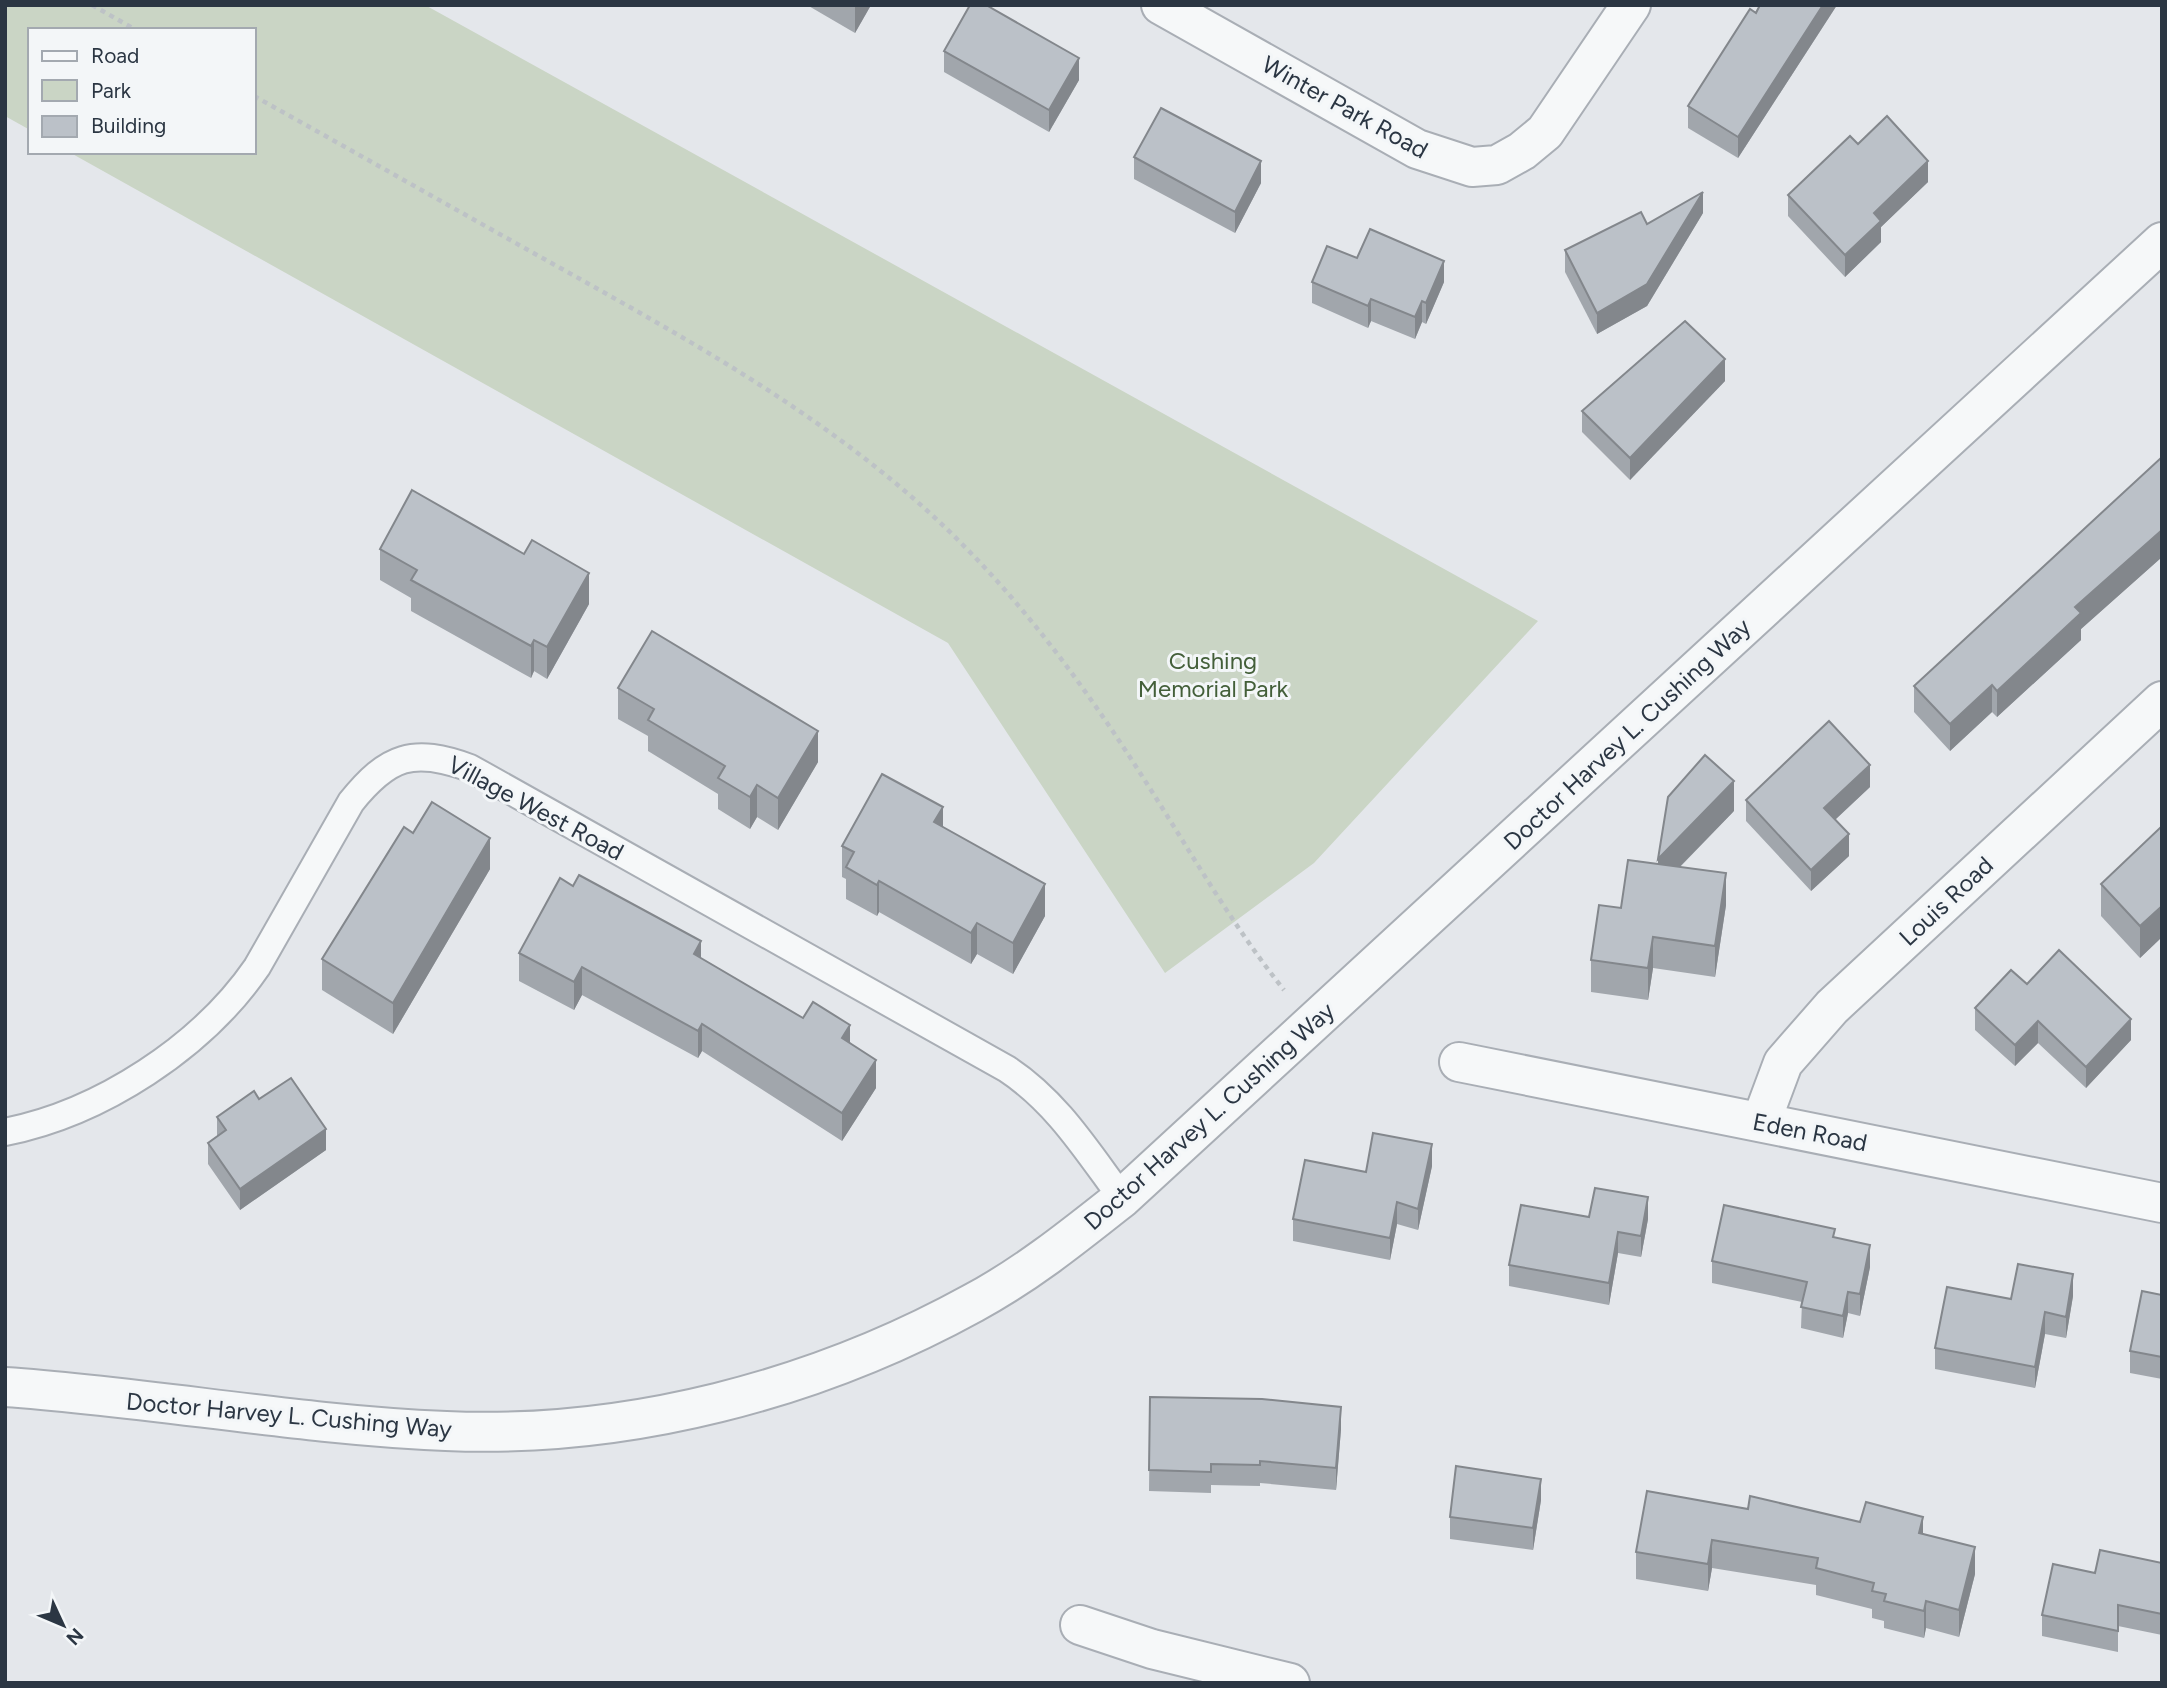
<svg xmlns="http://www.w3.org/2000/svg" width="2167" height="1688" font-family="Figtree,sans-serif">
	<style>
		.green { fill: #cad5c5 }
		.lines { fill: none; stroke-linecap: round; stroke-linejoin: round }
		.service-casing { stroke: #a9aeb5; stroke-width: 30 }
		.minor-casing { stroke: #a9aeb5; stroke-width: 42 }
		.tertiary-casing { stroke: #a9aeb5; stroke-width: 42 }
		.path { stroke: #bdc2c6; stroke-width: 4.5; stroke-dasharray: 5 5; stroke-linecap: butt }
		.service { stroke: #f6f8f9; stroke-width: 26 }
		.minor { stroke: #f6f8f9; stroke-width: 38 }
		.tertiary { stroke: #f6f8f9; stroke-width: 38 }
		.wall { fill: #a1a6ac }
		.shaded-wall { fill: #83878c }
		.building { fill: #bbc1c8; stroke: #83878c; stroke-width: 2 }
		.labels { text-anchor: middle; dominant-baseline: central; stroke-width: 6; stroke-linejoin: round; paint-order: stroke }
		.street-label { font-size: 24px; fill: #2b3643; stroke: #f3f6f8 }
		.park-label { font-size: 24px; fill: #435f39; stroke: #f3f6f8 }
	</style>
	<rect width="100%" height="100%" fill="#e4e7eb"/>
	<!-- green -->
	<polygon class="green" points="5,5 425,5 1538,621 1314,863 1165,973 948,643 69,152 254,152 254,30 30,30 30,130 5,116"/>
	<g class="lines">
		<!-- service casing -->
		<g class="service-casing">
			<path id="service" d="M 5,1132 C 101,1113 202,1047 257,967 L 351,802 C 388,756 413,747 470,768 L 1007,1069 C 1057,1102 1087,1151 1122,1198"/>
		</g>
		<!-- minor casing -->
		<g class="minor-casing">
			<g id="minor">
				<polyline points="1161,5 1417,149 1472,167 1497,165 1522,151 1545,132 1631,5"/>
				<polyline points="1459,1062 2162,1203"/>
				<polyline points="1761,1122 1783,1063 1832,1007 2162,701"/>
				<polyline points="1080,1625 1152,1649 1290,1683"/>
			</g>
		</g>
		<!-- tertiary casing -->
		<g class="tertiary-casing">
			<path id="tertiary" d="M 5,1387 C 152,1397 298,1425 446,1431 C 627,1439 815,1390 973,1303 C 1027,1274 1074,1236 1122,1198 L 2162,242"/>
		</g>
		<!-- path -->
		<g class="path">
			<polyline points="92,5 136,30"/>
			<path d="M 254,96 C 360,155 465,215 571,274 C 707,350 850,431 961,543 C 1033,615 1095,701 1149,787 C 1193,856 1233,926 1284,990"/>
		</g>
		<!-- service -->
		<use href="#service" class="service"/>
		<!-- minor -->
		<use href="#minor" class="minor"/>
		<!-- tertiary -->
		<use href="#tertiary" class="tertiary"/>
	</g>
	<!-- wall -->
	<g class="wall">
		<polygon points="807,5 871,5 855,33"/>
		<polygon points="1760,5 1837,5 1738,158 1688,128 1688,106"/>
		<polygon points="944,51 1079,80 1049,132 944,72"/>
		<polygon points="1858,144 1928,182 1881,227 1881,242 1845,277 1788,216 1788,195"/>
		<polygon points="1134,157 1261,183 1235,233 1134,179"/>
		<polygon points="1703,213 1647,306 1597,334 1565,272 1565,250 1647,224"/>
		<polygon points="1357,258 1444,282 1426,324 1422,322 1415,339 1371,321 1368,328 1312,303 1312,282"/>
		<polygon points="1725,381 1630,480 1582,432 1582,411"/>
		<polygon points="2162,457 2162,557 2081,629 2081,640 1997,717 1992,712 1950,751 1914,712 1914,686"/>
		<polygon points="380,549 589,604 547,679 534,671 531,678 411,611 411,598 380,580"/>
		<polygon points="618,688 818,762 778,830 757,817 750,829 718,809 718,794 648,751 648,736 618,719"/>
		<polygon points="1870,787 1835,820 1849,856 1811,891 1746,821 1746,800"/>
		<polygon points="1734,811 1680,867 1726,905 1715,977 1653,968 1648,1000 1591,992 1591,960 1621,908 1658,864"/>
		<polygon points="2162,826 2162,937 2140,958 2101,916 2101,884"/>
		<polygon points="943,827 1045,916 1013,974 977,954 971,964 879,912 877,916 846,899 846,879 842,877 842,846"/>
		<polygon points="413,833 490,869 393,1034 322,990 322,959"/>
		<polygon points="519,953 701,958 803,1018 850,1042 876,1088 842,1141 702,1051 698,1058 582,995 574,1010 519,981"/>
		<polygon points="2027,984 2131,1040 2086,1088 2038,1043 2015,1066 1975,1030 1975,1008"/>
		<polygon points="259,1099 326,1150 240,1210 208,1164 208,1143 217,1136 217,1117"/>
		<polygon points="1432,1166 1418,1230 1397,1224 1390,1260 1293,1241 1293,1219 1366,1172"/>
		<polygon points="1589,1217 1648,1219 1641,1257 1618,1253 1609,1305 1509,1286 1509,1265"/>
		<polygon points="1835,1237 1870,1267 1860,1316 1848,1313 1843,1338 1801,1328 1802,1302 1712,1283 1712,1261"/>
		<polygon points="2162,1295 2162,1379 2130,1373 2130,1351"/>
		<polygon points="2073,1296 2066,1338 2045,1334 2035,1388 1935,1369 1935,1348 2011,1299"/>
		<polygon points="1150,1397 1341,1429 1336,1490 1260,1483 1260,1486 1211,1485 1211,1493 1149,1491"/>
		<polygon points="1541,1500 1533,1550 1450,1539 1450,1517"/>
		<polygon points="1748,1509 1860,1522 1923,1533 1975,1574 1959,1637 1926,1628 1924,1638 1884,1628 1884,1621 1872,1618 1872,1609 1816,1595 1816,1585 1712,1568 1708,1591 1636,1579 1636,1552"/>
		<polygon points="2162,1563 2162,1635 2118,1626 2118,1652 2042,1636 2042,1615 2095,1573"/>
	</g>
	<!-- shaded-wall -->
	<g class="shaded-wall">
		<polygon points="855,5 871,5 855,33"/>
		<polygon points="1823,5 1837,5 1738,158 1738,137"/>
		<polygon points="1079,58 1079,80 1049,132 1049,110"/>
		<polygon points="1261,161 1261,183 1235,233 1235,212"/>
		<polygon points="1928,161 1928,182 1881,227 1881,242 1845,277 1845,255 1874,213"/>
		<polygon points="1703,192 1703,213 1647,306 1597,334 1597,313"/>
		<polygon points="1444,261 1444,282 1426,324 1426,303"/>
		<polygon points="1371,299 1371,321 1368,328 1368,306"/>
		<polygon points="1422,301 1422,322 1415,339 1415,317"/>
		<polygon points="1725,359 1725,381 1630,480 1630,458"/>
		<polygon points="2162,530 2162,557 2081,629 2081,640 1997,717 1997,691 2075,607"/>
		<polygon points="589,573 589,604 547,679 547,647"/>
		<polygon points="534,640 534,671 531,678 531,646"/>
		<polygon points="1992,685 1992,712 1950,751 1950,724"/>
		<polygon points="818,731 818,762 778,830 778,798"/>
		<polygon points="1870,765 1870,787 1824,830 1824,808"/>
		<polygon points="1734,781 1734,811 1658,889 1658,859"/>
		<polygon points="757,785 757,817 750,829 750,797"/>
		<polygon points="943,807 943,839 934,822"/>
		<polygon points="1849,834 1849,856 1811,891 1811,870"/>
		<polygon points="490,838 490,869 393,1034 393,1003"/>
		<polygon points="1726,873 1726,905 1715,977 1715,946"/>
		<polygon points="879,881 879,912 877,916 877,885"/>
		<polygon points="1045,884 1045,916 1013,974 1013,943"/>
		<polygon points="2162,906 2162,937 2140,958 2140,926"/>
		<polygon points="977,923 977,954 971,964 971,933"/>
		<polygon points="1653,937 1653,968 1648,1000 1648,968"/>
		<polygon points="701,941 701,969 694,954"/>
		<polygon points="582,967 582,995 574,1010 574,982"/>
		<polygon points="2131,1019 2131,1040 2086,1088 2086,1067"/>
		<polygon points="2038,1021 2038,1043 2015,1066 2015,1045"/>
		<polygon points="702,1024 702,1051 698,1058 698,1031"/>
		<polygon points="850,1025 850,1053 842,1038"/>
		<polygon points="876,1060 876,1088 842,1141 842,1113"/>
		<polygon points="326,1129 326,1150 240,1210 240,1189"/>
		<polygon points="1432,1144 1432,1166 1418,1230 1418,1209"/>
		<polygon points="1648,1197 1648,1219 1641,1257 1641,1236"/>
		<polygon points="1397,1202 1397,1224 1390,1260 1390,1238"/>
		<polygon points="1618,1232 1618,1253 1609,1305 1609,1283"/>
		<polygon points="1870,1245 1870,1267 1860,1316 1860,1294"/>
		<polygon points="2073,1274 2073,1296 2066,1338 2066,1317"/>
		<polygon points="1848,1292 1848,1313 1843,1338 1843,1316"/>
		<polygon points="2045,1312 2045,1334 2035,1388 2035,1367"/>
		<polygon points="1341,1407 1341,1429 1336,1490 1336,1468"/>
		<polygon points="1541,1479 1541,1500 1533,1550 1533,1528"/>
		<polygon points="1923,1517 1923,1544 1919,1533"/>
		<polygon points="1712,1540 1712,1568 1708,1591 1708,1564"/>
		<polygon points="1975,1547 1975,1574 1959,1637 1959,1610"/>
		<polygon points="1926,1601 1926,1628 1924,1638 1924,1611"/>
	</g>
	<!-- building -->
	<g class="building">
		<polygon points="970,5 986,5 1079,58 1049,110 944,51"/>
		<polygon points="1760,5 1823,5 1738,137 1688,106 1750,9 1756,13"/>
		<polygon points="1161,108 1261,161 1235,212 1134,157"/>
		<polygon points="1887,116 1928,161 1874,213 1881,221 1845,255 1788,195 1850,136 1858,144"/>
		<polygon points="1703,192 1647,284 1597,313 1565,250 1641,212 1647,224"/>
		<polygon points="1370,229 1444,261 1426,303 1422,301 1415,317 1371,299 1368,306 1312,282 1327,246 1357,258"/>
		<polygon points="1685,321 1725,359 1630,458 1582,411"/>
		<polygon points="2162,457 2162,530 2075,607 2081,613 1997,691 1992,685 1950,724 1914,686"/>
		<polygon points="412,490 524,554 532,540 589,573 547,647 534,640 531,646 411,580 417,570 380,549"/>
		<polygon points="652,631 818,731 778,798 757,785 750,797 718,778 725,766 648,720 654,709 618,688"/>
		<polygon points="1829,721 1870,765 1824,808 1849,834 1811,870 1746,800"/>
		<polygon points="1705,755 1734,781 1658,859 1668,797"/>
		<polygon points="882,774 943,807 934,822 1045,884 1013,943 977,923 971,933 879,881 877,885 846,867 854,852 842,846"/>
		<polygon points="432,802 490,838 393,1003 322,959 404,827 413,833"/>
		<polygon points="2162,826 2162,906 2140,926 2101,884"/>
		<polygon points="1628,860 1726,873 1715,946 1653,937 1648,968 1591,960 1599,905 1621,908"/>
		<polygon points="579,875 701,941 694,954 803,1018 813,1002 850,1025 842,1038 876,1060 842,1113 702,1024 698,1031 582,967 574,982 519,953 560,878 573,886"/>
		<polygon points="2059,950 2131,1019 2086,1067 2038,1021 2015,1045 1975,1008 2011,970 2027,984"/>
		<polygon points="291,1078 326,1129 240,1189 208,1143 226,1130 217,1117 254,1091 259,1099"/>
		<polygon points="1373,1133 1432,1144 1418,1209 1397,1202 1390,1238 1293,1219 1305,1160 1366,1172"/>
		<polygon points="1595,1188 1648,1197 1641,1236 1618,1232 1609,1283 1509,1265 1521,1205 1589,1217"/>
		<polygon points="1724,1205 1835,1229 1833,1237 1870,1245 1860,1294 1848,1292 1843,1316 1801,1307 1807,1282 1712,1261"/>
		<polygon points="2018,1264 2073,1274 2066,1317 2045,1312 2035,1367 1935,1348 1947,1287 2011,1299"/>
		<polygon points="2142,1291 2162,1295 2162,1357 2130,1351"/>
		<polygon points="1150,1397 1262,1399 1341,1407 1336,1468 1260,1461 1260,1465 1211,1464 1211,1472 1149,1470"/>
		<polygon points="1456,1466 1541,1479 1533,1528 1450,1517"/>
		<polygon points="1647,1491 1748,1509 1750,1496 1860,1522 1866,1502 1923,1517 1919,1533 1975,1547 1959,1610 1926,1601 1924,1611 1884,1601 1886,1594 1872,1591 1874,1583 1816,1568 1818,1558 1712,1540 1708,1564 1636,1552"/>
		<polygon points="2100,1550 2162,1563 2162,1614 2118,1605 2118,1631 2042,1615 2053,1564 2095,1573"/>
	</g>
	<g class="labels">
		<!-- street labels -->
		<g class="street-label">
			<text transform="translate(1345 107) rotate(29)">Winter Park Road</text>
			<text transform="translate(1627 734) rotate(-43)">Doctor Harvey L. Cushing Way</text>
			<text transform="translate(536 808) rotate(28)">Village West Road</text>
			<text transform="translate(1946 901) rotate(-43)">Louis Road</text>
			<text transform="translate(1209 1116) rotate(-42)">Doctor Harvey L. Cushing Way</text>
			<text transform="translate(1810 1132) rotate(11)">Eden Road</text>
			<text transform="translate(289 1415) rotate(5)">Doctor Harvey L. Cushing Way</text>
		</g>
		<!-- park labels -->
		<g class="park-label">
			<text x="1213" y="660">Cushing<tspan x="1213" dy="28">Memorial Park</tspan></text>
		</g>
	</g>
	<!-- border -->
	<rect width="2167" height="1688" fill="none" stroke="#2b3643" stroke-width="14"/>
	<!-- legend -->
	<rect x="28" y="28" width="228" height="126" fill="#f3f6f8" stroke="#a3a9b0" stroke-width="2"/>
	<rect x="42" y="51" width="35" height="10" fill="#f6f8f9" stroke="#a3a9b0" stroke-width="2"/>
	<text x="91" y="63" font-size="21" fill="#2b3643">Road</text>
	<rect x="42" y="80" width="35" height="21" fill="#cad5c5" stroke="#a3a9b0" stroke-width="2"/>
	<text x="91" y="98" font-size="21" fill="#2b3643">Park</text>
	<rect x="42" y="116" width="35" height="21" fill="#bbc1c8" stroke="#a3a9b0" stroke-width="2"/>
	<text x="91" y="133" font-size="21" fill="#2b3643">Building</text>
	<!-- north arrow -->
	<g transform="translate(63 1625) rotate(134)" stroke="#f3f6f8" stroke-width="5" paint-order="stroke">
	<path d="M0-5L12 26L0 18L-12 26Z" fill="#2b3643"/>
	<text y="-10" font-size="19" font-weight="bold" text-anchor="middle" fill="#2b3643">N</text>
	</g>
</svg>
